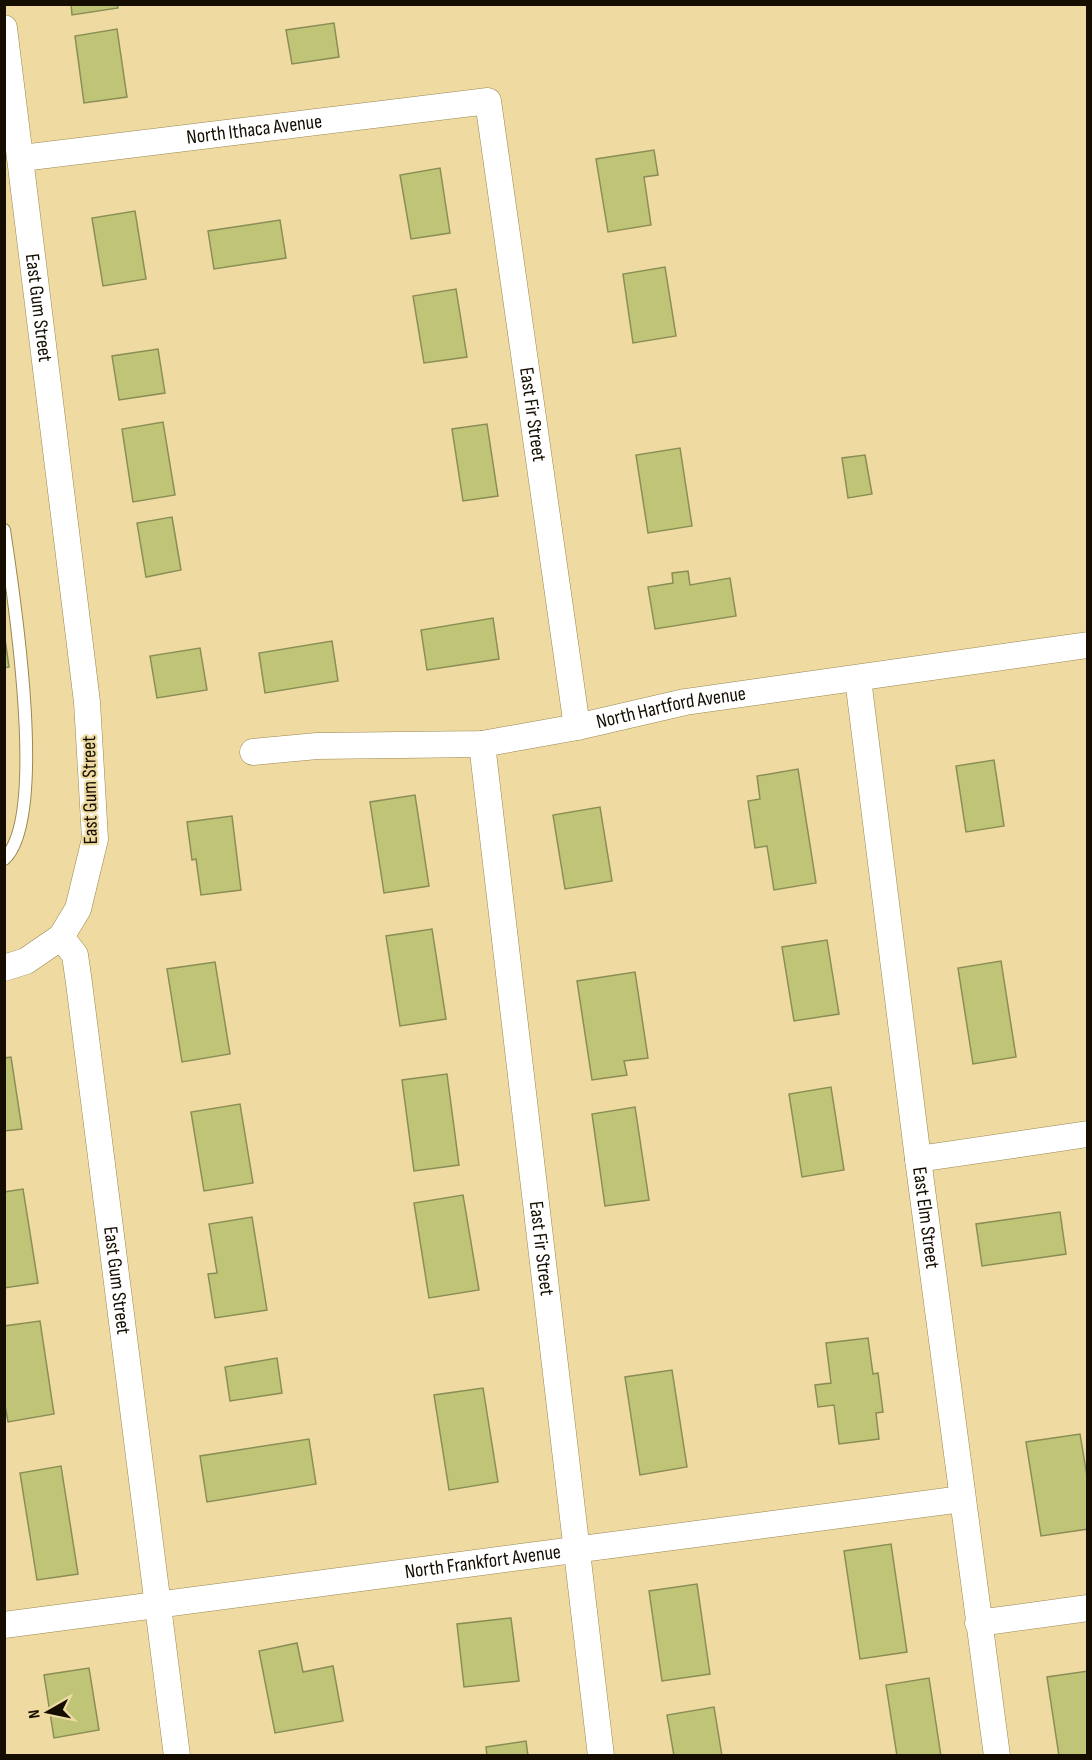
<svg xmlns="http://www.w3.org/2000/svg" width="1092" height="1760" font-family="'Sofia Sans Condensed',sans-serif">
	<style>
		.building { fill: #bfc476; stroke: #8a8e56; stroke-width: 1.5 }
		.lines { fill: none; stroke-linecap: round; stroke-linejoin: round }
		.service-casing { stroke: #998750; stroke-width: 14 }
		.minor-casing { stroke: #998750; stroke-width: 27 }
		.service { stroke: #fff; stroke-width: 12 }
		.minor { stroke: #fff; stroke-width: 26 }
		.labels { text-anchor: middle; dominant-baseline: central; stroke-width: 4.5; stroke-linejoin: round; paint-order: stroke }
		.street-label { font-size: 20px; fill: #140d00; stroke: #efdba2 }
	</style>
	<rect width="100%" height="100%" fill="#efdba2"/>
	<!-- building -->
	<g class="building">
		<polygon points="71,4 117,4 118,8 72,15"/>
		<polygon points="334,23 339,57 292,64 286,30"/>
		<polygon points="117,29 127,97 84,103 75,36"/>
		<polygon points="654,150 658,175 644,177 651,225 608,232 596,159"/>
		<polygon points="440,168 450,233 411,239 400,175"/>
		<polygon points="135,211 146,279 103,286 92,218"/>
		<polygon points="280,220 286,258 214,269 208,231"/>
		<polygon points="665,267 676,336 633,343 623,274"/>
		<polygon points="456,289 467,357 424,363 413,296"/>
		<polygon points="158,349 165,393 119,400 112,356"/>
		<polygon points="163,422 175,495 133,502 122,429"/>
		<polygon points="487,424 498,496 463,501 452,429"/>
		<polygon points="680,448 692,526 648,533 636,455"/>
		<polygon points="865,455 872,494 848,498 842,458"/>
		<polygon points="172,517 181,570 146,577 137,523"/>
		<polygon points="688,571 690,585 730,578 736,616 655,629 648,587 673,583 672,573"/>
		<polygon points="493,618 499,659 427,670 421,630"/>
		<polygon points="4,632 9,667 4,668"/>
		<polygon points="332,641 338,681 265,693 259,653"/>
		<polygon points="200,648 207,690 157,698 150,656"/>
		<polygon points="994,760 1004,826 966,832 956,766"/>
		<polygon points="798,769 816,883 774,890 767,846 755,848 748,801 760,799 757,776"/>
		<polygon points="415,795 429,886 384,893 370,802"/>
		<polygon points="600,807 612,881 565,889 553,815"/>
		<polygon points="232,816 241,890 201,895 196,859 192,860 187,822"/>
		<polygon points="432,929 446,1019 400,1026 386,936"/>
		<polygon points="827,940 839,1014 794,1021 782,947"/>
		<polygon points="1001,961 1016,1057 973,1064 958,968"/>
		<polygon points="215,962 230,1054 182,1062 167,969"/>
		<polygon points="635,972 648,1058 624,1061 627,1075 592,1080 577,981"/>
		<polygon points="11,1057 22,1129 4,1131 4,1058"/>
		<polygon points="447,1074 459,1165 414,1171 402,1080"/>
		<polygon points="831,1087 844,1170 802,1177 789,1094"/>
		<polygon points="240,1104 253,1183 204,1191 191,1112"/>
		<polygon points="635,1107 649,1200 605,1206 592,1114"/>
		<polygon points="23,1189 38,1283 4,1288 4,1192"/>
		<polygon points="463,1195 479,1290 429,1298 414,1203"/>
		<polygon points="1060,1212 1066,1254 982,1266 976,1224"/>
		<polygon points="252,1217 267,1310 215,1318 208,1274 217,1273 209,1224"/>
		<polygon points="40,1321 54,1414 8,1422 4,1400 4,1326"/>
		<polygon points="868,1338 873,1374 878,1373 883,1412 876,1413 879,1439 839,1444 834,1405 818,1407 815,1385 831,1383 826,1343"/>
		<polygon points="277,1358 282,1393 230,1401 225,1367"/>
		<polygon points="672,1370 687,1467 640,1475 625,1377"/>
		<polygon points="483,1388 498,1482 449,1490 434,1395"/>
		<polygon points="1080,1434 1088,1482 1088,1529 1041,1536 1026,1442"/>
		<polygon points="309,1439 316,1484 207,1502 200,1456"/>
		<polygon points="61,1466 78,1574 37,1580 20,1473"/>
		<polygon points="891,1544 907,1652 860,1659 844,1551"/>
		<polygon points="697,1584 710,1674 662,1681 649,1591"/>
		<polygon points="511,1618 519,1681 464,1687 457,1624"/>
		<polygon points="297,1643 303,1672 333,1666 343,1721 275,1733 259,1651"/>
		<polygon points="89,1668 99,1730 54,1738 44,1675"/>
		<polygon points="1088,1671 1088,1756 1059,1756 1047,1677"/>
		<polygon points="929,1678 941,1756 897,1756 886,1685"/>
		<polygon points="714,1707 722,1756 674,1756 667,1715"/>
		<polygon points="526,1741 528,1756 487,1756 486,1747"/>
	</g>
	<g class="lines">
		<!-- service casing -->
		<g class="service-casing">
			<path id="service" d="M 4,530 C 13,590 49,819 4,859"/>
		</g>
		<!-- minor casing -->
		<g class="minor-casing">
			<g id="minor">
				<path id="s1" d="M 4,28 L 87,702 L 95,839 L 78,909 L 61,937 L 75,955 L 79,983 L 177,1756"/>
				<path id="s2" d="M 22,158 L 488,101 L 577,727"/>
				<path id="s3" d="M 858,679 L 918,1159 L 997,1756"/>
				<path id="s4" d="M 482,744 L 601,1756"/>
				<path id="s5" d="M 253,752 L 317,746 L 482,744 L 577,727 L 685,702 L 1088,645"/>
				<polyline points="4,968 26,961 61,937"/>
				<polyline points="918,1159 1088,1134"/>
				<polyline points="978,1623 1088,1608"/>
				<path id="s6" d="M 4,1625 L 962,1499"/>
			</g>
		</g>
		<!-- service -->
		<use href="#service" class="service"/>
		<!-- minor -->
		<use href="#minor" class="minor"/>
	</g>
	<g class="labels">
		<!-- street labels -->
		<g class="street-label">
			<text stroke="none"><textPath href="#s2" startOffset="234">North Ithaca Avenue</textPath></text>
			<text stroke="none"><textPath href="#s1" startOffset="282">East Gum Street</textPath></text>
			<text stroke="none"><textPath href="#s2" startOffset="786">East Fir Street</textPath></text>
			<text stroke="none"><textPath href="#s5" startOffset="422">North Hartford Avenue</textPath></text>
			<text transform="translate(90 790) rotate(-91)">East Gum Street</text>
			<text stroke="none"><textPath href="#s3" startOffset="543">East Elm Street</textPath></text>
			<text stroke="none"><textPath href="#s4" startOffset="508">East Fir Street</textPath></text>
			<text stroke="none"><textPath href="#s1" startOffset="1272">East Gum Street</textPath></text>
			<text stroke="none"><textPath href="#s6" startOffset="483">North Frankfort Avenue</textPath></text>
		</g>
	</g>
	<!-- border -->
	<rect width="1092" height="1760" fill="none" stroke="#140d00" stroke-width="12"/>
	<!-- north arrow -->
	<g transform="translate(48 1712) rotate(261)" stroke="#efdba2" stroke-width="4.5" paint-order="stroke">
	<path d="M0-4.5L10 22L0 15L-10 22Z" fill="#140d00"/>
	<text y="-9" font-size="16" font-weight="bold" text-anchor="middle" fill="#140d00">N</text>
	</g>
</svg>
